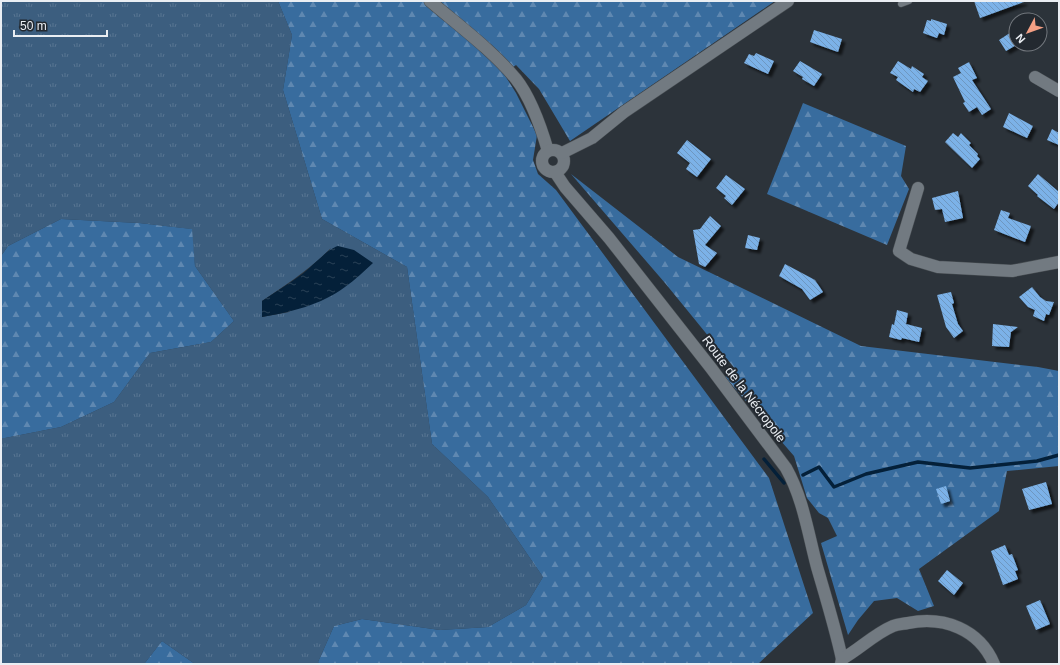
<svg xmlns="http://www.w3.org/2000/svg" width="1060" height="665" font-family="Helvetica,sans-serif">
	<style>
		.grass { fill: url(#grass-tufts); fill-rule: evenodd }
		.forest { fill: url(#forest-firs) }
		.water { fill: url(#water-ripples) }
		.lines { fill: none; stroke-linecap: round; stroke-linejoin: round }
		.stream { stroke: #042039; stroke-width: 3.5 }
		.building { fill: url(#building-back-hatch); filter: url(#shadow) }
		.service-casing { stroke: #484e53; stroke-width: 7 }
		.minor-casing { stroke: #484e53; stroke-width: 13 }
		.service { stroke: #727a81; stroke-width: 6 }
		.minor { stroke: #727a81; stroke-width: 12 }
		.labels { text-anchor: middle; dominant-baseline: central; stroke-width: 4; stroke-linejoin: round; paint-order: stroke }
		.street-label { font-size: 13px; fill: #eaeef3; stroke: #232930 }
	</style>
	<defs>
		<pattern id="grass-tufts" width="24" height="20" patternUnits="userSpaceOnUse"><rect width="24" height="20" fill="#3c5e7f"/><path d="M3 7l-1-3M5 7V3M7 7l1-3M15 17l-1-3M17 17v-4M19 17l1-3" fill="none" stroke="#587592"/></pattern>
		<pattern id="forest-firs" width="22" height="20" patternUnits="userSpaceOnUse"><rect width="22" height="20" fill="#386c9e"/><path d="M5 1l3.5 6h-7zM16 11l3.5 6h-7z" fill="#5f88b1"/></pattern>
		<pattern id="water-ripples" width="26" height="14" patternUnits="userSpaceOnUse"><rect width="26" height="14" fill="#042039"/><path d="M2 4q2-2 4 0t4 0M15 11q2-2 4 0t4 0" fill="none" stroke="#294156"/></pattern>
		<pattern id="building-back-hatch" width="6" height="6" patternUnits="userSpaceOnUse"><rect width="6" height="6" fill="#7bb2e8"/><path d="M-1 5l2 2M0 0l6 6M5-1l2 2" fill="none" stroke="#6e97c0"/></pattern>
		<filter id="shadow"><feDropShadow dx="3.5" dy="3.5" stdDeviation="1" flood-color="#0009"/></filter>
	</defs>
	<rect width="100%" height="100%" fill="#2c333a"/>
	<!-- grass -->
	<path class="grass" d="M 1,1 L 278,1 L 292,35 L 283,90 L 322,219 L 407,267 L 432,444 L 488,497 L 543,577 L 526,605 L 488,627 L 440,630 L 362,619 L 334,626 L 318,662 L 319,664 L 195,664 L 162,641 L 144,664 L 1,664 L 1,438 L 5,438 L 61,427 L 114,402 L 150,353 L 211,342 L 234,321 L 195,266 L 191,229 L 139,223 L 61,219 L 8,246 L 1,256 ZM 331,248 L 289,312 L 262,317 L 262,301 C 286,285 310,269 331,248 Z"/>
	<!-- forest -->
	<g class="forest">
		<polygon points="278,1 775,1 570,141 539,89 516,65 504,74 516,93 537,135 533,160 538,174 556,190 769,478 813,613 758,664 319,664 318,662 334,626 362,619 440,630 488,627 526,605 543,577 488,497 432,444 407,267 322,219 283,90 292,35"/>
		<polygon points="803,103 906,146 901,176 909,189 887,245 767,194"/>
		<polygon points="571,174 678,257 861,346 1038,367 1059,371 1059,466 1007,471 999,511 919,569 934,606 918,611 897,598 874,601 858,620 848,635 821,543 837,536 828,518 819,513 807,498 794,456 725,377 736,370 665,283"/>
		<polygon points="61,219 139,223 192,229 195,266 234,321 211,342 150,353 114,402 61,427 5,438 1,438 1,256 8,246"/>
		<polygon points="162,641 195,664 144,664"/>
	</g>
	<!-- water -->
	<path class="water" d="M 338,246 L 354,250 L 373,263 C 364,271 355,280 345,287 C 321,305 291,312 262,317 L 262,301 C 275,292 289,284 301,275 C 312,267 327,249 338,246 Z"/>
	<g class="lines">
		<!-- stream -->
		<g class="stream">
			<polyline points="764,459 784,483"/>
			<polyline points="803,475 819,467 834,487 866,474 918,462 970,468 1037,461 1059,455"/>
		</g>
	</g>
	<!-- building -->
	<g class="building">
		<polygon points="974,1 1024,1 1024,2 980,18"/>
		<polygon points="931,19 947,24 944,35 939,33 937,38 923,33 927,20 931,21"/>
		<polygon points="1016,29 1016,44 1018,44 1006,51 999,40"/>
		<polygon points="814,30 842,39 838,52 810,42"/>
		<polygon points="756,53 774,61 768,74 744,63 749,54 754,56"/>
		<polygon points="800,61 822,74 814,86 802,79 803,77 793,71"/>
		<polygon points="898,61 911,69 912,66 924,74 922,77 928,81 920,92 914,89 913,92 896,80 898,77 890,73"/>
		<polygon points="969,62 977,78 972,80 991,109 982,115 977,107 969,112 963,103 965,102 953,77 961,73 958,68"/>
		<polygon points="1009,113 1033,126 1027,138 1003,127"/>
		<polygon points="1052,129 1059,133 1059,145 1047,140"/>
		<polygon points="953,133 958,137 961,133 971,143 969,145 978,154 977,156 980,159 972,168 945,142"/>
		<polygon points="687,140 711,159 697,177 686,169 690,163 677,153"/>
		<polygon points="1038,174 1059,192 1059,202 1054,209 1037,196 1038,195 1028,186"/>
		<polygon points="726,175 745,189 732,205 724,198 726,196 716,188"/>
		<polygon points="958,191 963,218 945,222 942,209 935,210 932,198"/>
		<polygon points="1001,210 1010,213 1008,218 1031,226 1025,242 994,230"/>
		<polygon points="710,216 721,226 705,245 717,253 705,267 699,264 693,230 700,229"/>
		<polygon points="748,235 760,238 757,250 745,248"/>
		<polygon points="785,264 815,280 823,292 810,300 802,289 779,276"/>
		<polygon points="1032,287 1040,297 1046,301 1054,302 1049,315 1046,314 1044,321 1033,316 1035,310 1028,307 1019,297"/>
		<polygon points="951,292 954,303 952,304 958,324 963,331 954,338 946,327 937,295"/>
		<polygon points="897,310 908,313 906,324 922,328 919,342 902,338 901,340 889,337 892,324 894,325"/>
		<polygon points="993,324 1018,327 1011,332 1009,347 992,346"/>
		<polygon points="1046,482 1052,504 1029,510 1022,489"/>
		<polygon points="946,486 950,501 941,504 936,489"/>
		<polygon points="1005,545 1009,555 1012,554 1018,570 1015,571 1018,579 1003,585 991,551"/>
		<polygon points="947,570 963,583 954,595 938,581"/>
		<polygon points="1040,600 1050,624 1036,630 1026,606"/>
	</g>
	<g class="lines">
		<!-- service casing -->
		<g class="service-casing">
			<polyline id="service" points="901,4 909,1"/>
		</g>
		<!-- minor casing -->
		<g class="minor-casing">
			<g id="minor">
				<path d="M 430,1 C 458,25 492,50 516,79 C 531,98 541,127 548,151"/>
				<polyline points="1035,77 1059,91"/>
				<circle cx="553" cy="161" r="11"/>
				<polyline points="562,153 592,138 624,112 788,1"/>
				<path d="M 555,172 L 565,187 L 609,238 L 711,368 L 786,468 C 803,498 808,533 817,567 C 826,598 835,627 842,659 L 841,664"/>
				<polyline points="918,188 899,251 911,259 938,267 1012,271 1059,262"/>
				<path d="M 842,659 C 860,649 874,634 893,626 C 898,624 903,624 908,623 C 944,616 979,629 994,664"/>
			</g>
		</g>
		<!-- service -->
		<use href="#service" class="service"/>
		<!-- minor -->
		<use href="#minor" class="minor"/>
	</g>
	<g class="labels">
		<!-- street labels -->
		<g class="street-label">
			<text transform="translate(744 389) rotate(53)">Route de la Nécropole</text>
		</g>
	</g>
	<!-- border -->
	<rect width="1060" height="665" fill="none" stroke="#eaeef3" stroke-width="4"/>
	<!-- north arrow -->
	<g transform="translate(1028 32) rotate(229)"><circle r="19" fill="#232930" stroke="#73787e"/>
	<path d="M0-3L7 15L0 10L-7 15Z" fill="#f39f84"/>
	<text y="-6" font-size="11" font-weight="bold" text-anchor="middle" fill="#eaeef3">N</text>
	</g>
	<!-- scale -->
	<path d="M14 30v6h93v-6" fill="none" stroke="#eaeef3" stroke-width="2"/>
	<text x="20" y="30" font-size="12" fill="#eaeef3" stroke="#232930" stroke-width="3" paint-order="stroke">50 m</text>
</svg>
